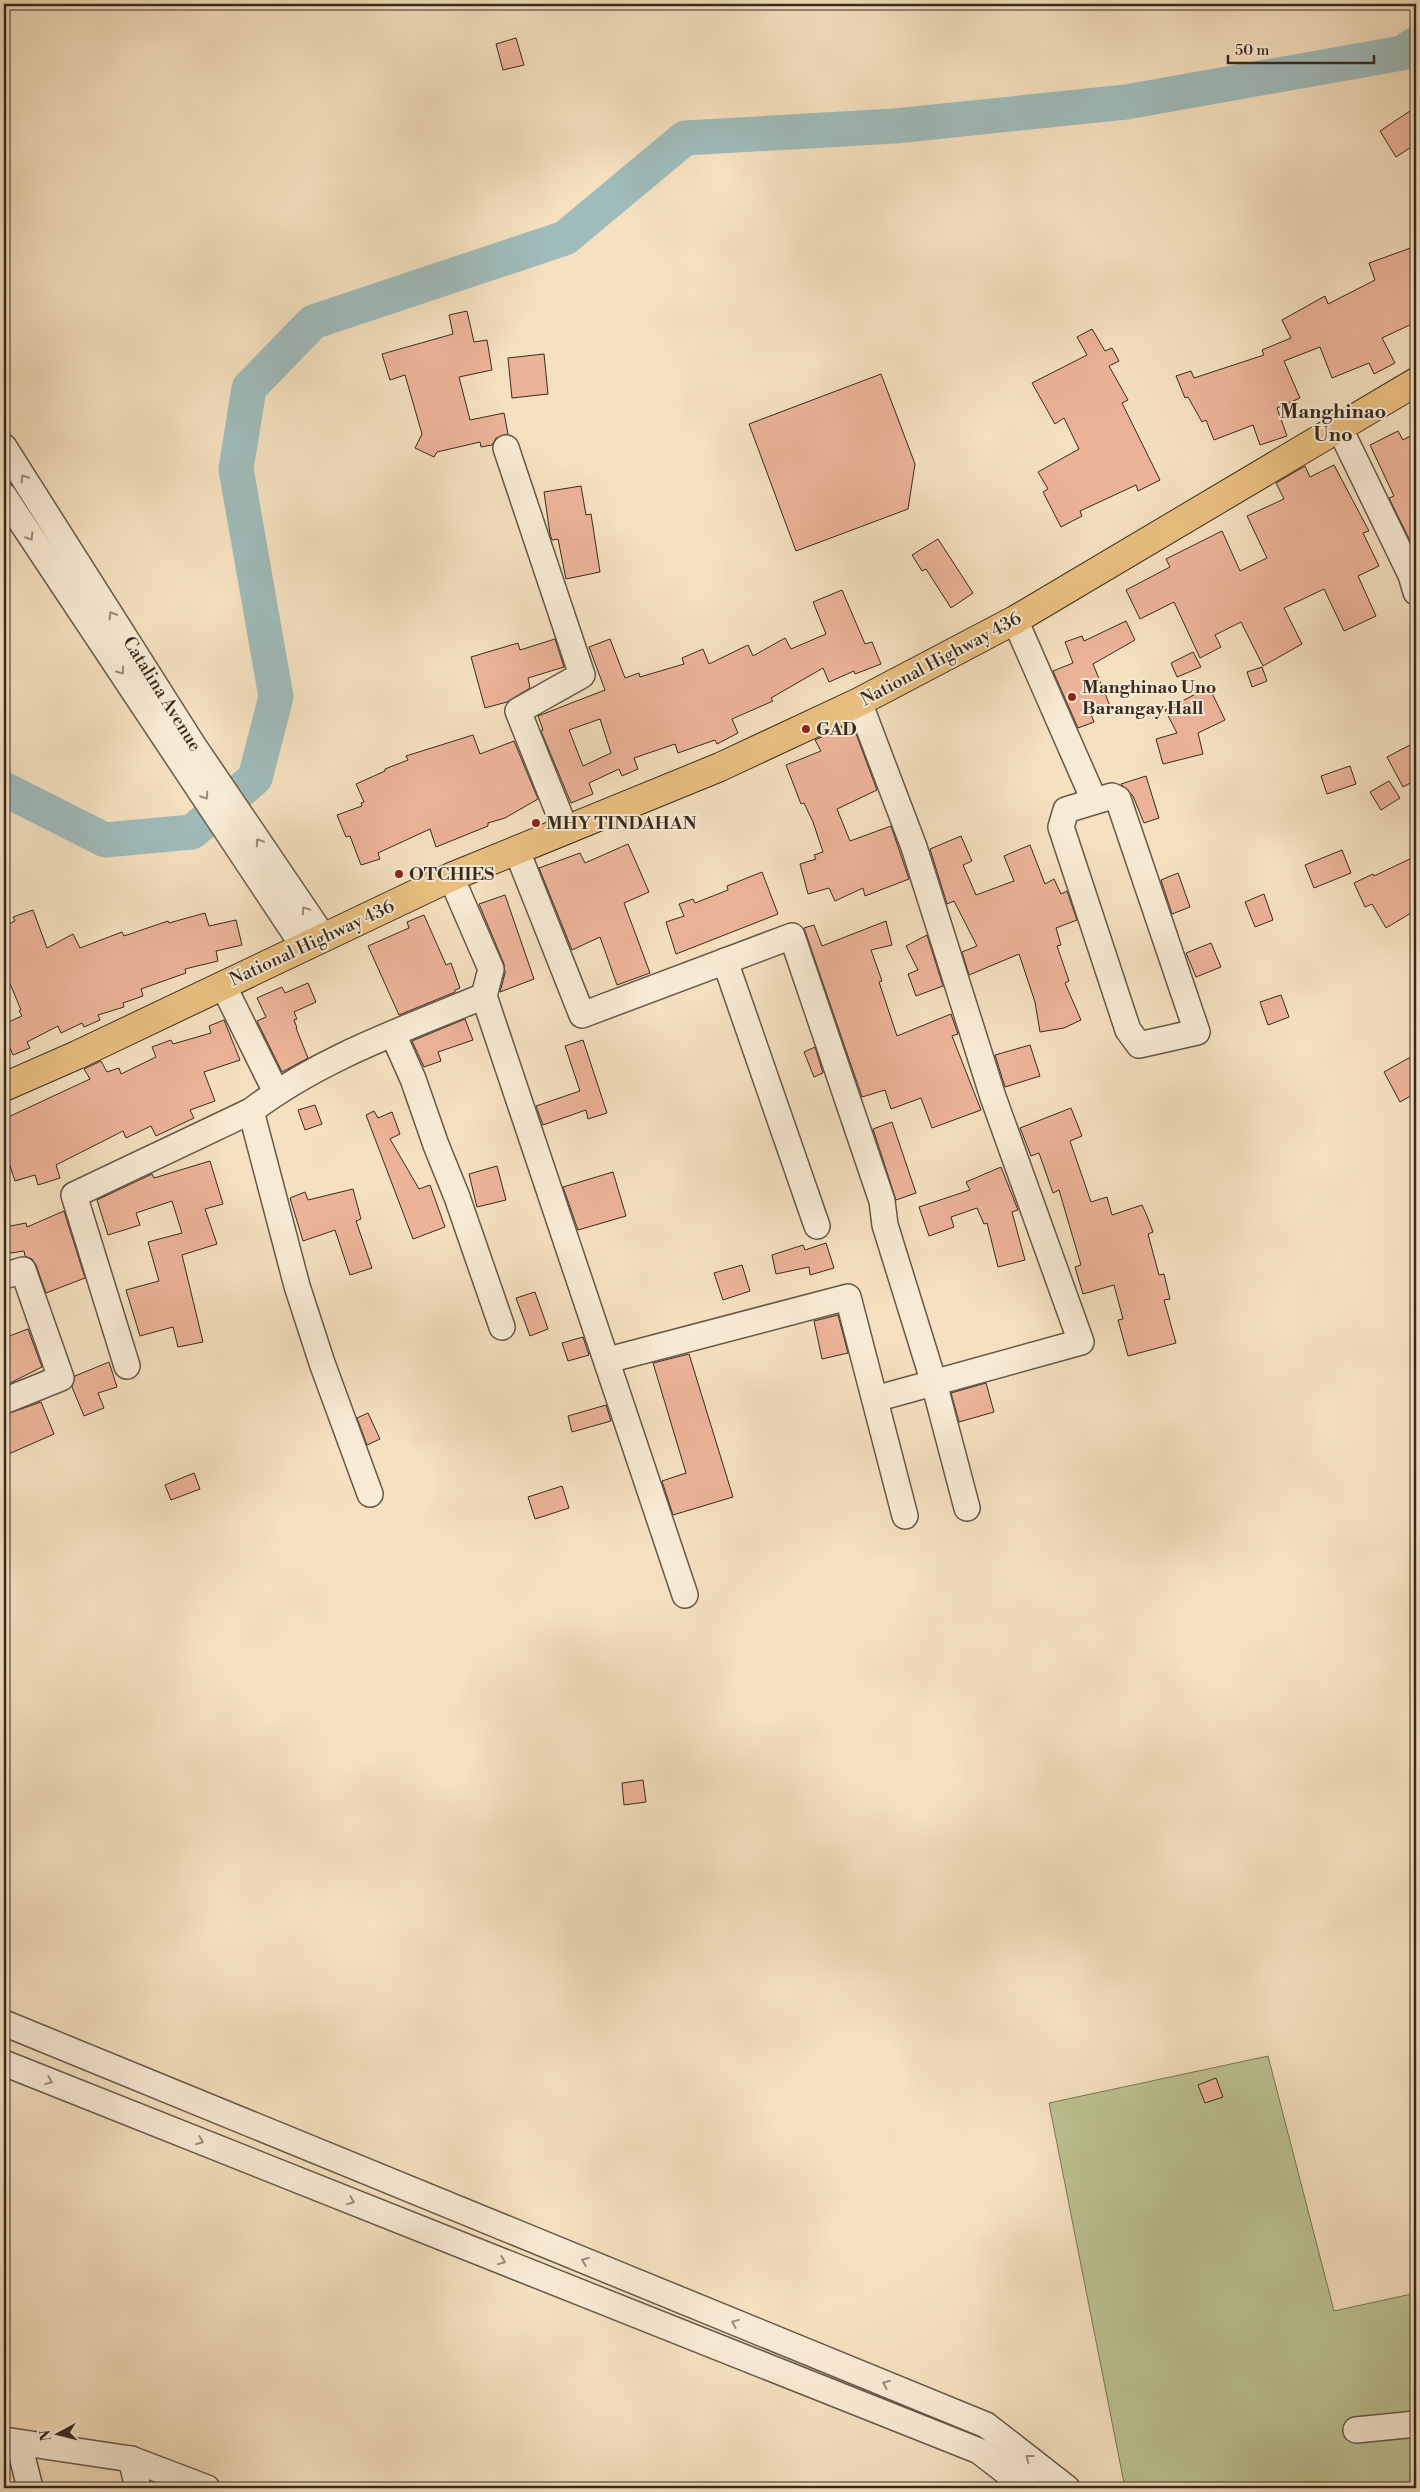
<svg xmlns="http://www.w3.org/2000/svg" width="1420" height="2492" font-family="'Libre Bodoni',serif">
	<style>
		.green { fill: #bcc292; stroke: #7a7659 }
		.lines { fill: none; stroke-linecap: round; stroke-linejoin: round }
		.river { stroke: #9fbbba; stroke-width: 35 }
		.building { fill: #edb399; stroke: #372a20; fill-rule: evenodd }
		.minor-casing { stroke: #665848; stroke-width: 28 }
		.major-casing { stroke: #372a20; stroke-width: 30 }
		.minor { stroke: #f8ebd5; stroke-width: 25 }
		.major { stroke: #eac080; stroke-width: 28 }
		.oneway { stroke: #988a7a }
		.poi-dot { fill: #8f2418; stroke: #f8ebd5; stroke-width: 2 }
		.labels { text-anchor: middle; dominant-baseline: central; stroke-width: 4; stroke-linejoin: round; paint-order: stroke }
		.street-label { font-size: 18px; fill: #372a20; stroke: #f8ebd5 }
		.poi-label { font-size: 18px; font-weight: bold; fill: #372a20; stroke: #f8ebd5; text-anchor: start }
		.quarter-label { font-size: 20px; font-weight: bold; fill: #372a20; stroke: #f8ebd5 }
	</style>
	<rect width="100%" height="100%" fill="#f5e0bf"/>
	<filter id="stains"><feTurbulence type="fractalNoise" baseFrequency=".004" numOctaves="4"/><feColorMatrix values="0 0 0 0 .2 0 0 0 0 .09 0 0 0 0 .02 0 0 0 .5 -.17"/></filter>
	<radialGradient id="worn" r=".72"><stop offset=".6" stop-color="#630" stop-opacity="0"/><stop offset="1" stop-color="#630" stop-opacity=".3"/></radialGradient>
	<!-- green -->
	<polygon class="green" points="1268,2056 1334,2311 1416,2293 1416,2488 1125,2488 1049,2103"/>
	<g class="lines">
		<!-- river -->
		<polyline class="river" points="4,789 105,840 192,832 255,778 276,697 236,469 249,388 313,322 565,238 685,138 895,126 1126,102 1402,53 1416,44"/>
	</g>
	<!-- building -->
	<g class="building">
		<polygon points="516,38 524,65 503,70 496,44"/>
		<polygon points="1416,107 1416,144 1396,157 1380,131"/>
		<polygon points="1416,246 1416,322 1382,338 1395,363 1374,374 1369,363 1332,378 1320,347 1284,361 1300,398 1277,408 1287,436 1260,445 1253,425 1214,440 1206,420 1202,422 1188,397 1185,398 1176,376 1191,371 1194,378 1264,355 1262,350 1291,338 1282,320 1325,296 1328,304 1375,280 1369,263"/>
		<polygon points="467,311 474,342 487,340 492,370 459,377 470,420 504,413 508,434 496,438 492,445 481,447 480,442 437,452 434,457 415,448 422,434 405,375 390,380 382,354 453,334 449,315"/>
		<polygon points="1092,329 1105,351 1112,348 1119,361 1109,366 1128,400 1122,403 1160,480 1138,491 1136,485 1080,511 1082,516 1061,527 1043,492 1048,489 1038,472 1079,449 1064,418 1055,424 1032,383 1087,355 1077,337"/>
		<polygon points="544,354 548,394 512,398 508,358"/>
		<polygon points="881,374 915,464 908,509 796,551 749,424"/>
		<polygon points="1398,431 1403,440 1416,433 1416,553 1389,498 1394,496 1370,445"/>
		<polygon points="1334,465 1369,531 1363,533 1379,566 1358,576 1376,616 1344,631 1324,589 1284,608 1302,644 1263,666 1241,622 1215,635 1221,647 1200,658 1174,602 1140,619 1126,590 1170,567 1166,559 1222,531 1240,571 1267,558 1247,516 1284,499 1276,483 1305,466 1310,477"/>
		<polygon points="581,486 586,515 591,514 600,572 566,579 558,539 552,540 550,534 544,492"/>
		<polygon points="938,539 973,593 951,608 926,569 922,571 912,555"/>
		<path d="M 842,590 L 865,644 L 872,642 L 881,664 L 855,674 L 854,671 L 829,682 L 823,668 L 771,698 L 773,701 L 732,719 L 738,733 L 717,744 L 715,740 L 678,753 L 675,744 L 634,758 L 638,769 L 622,776 L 619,769 L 589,783 L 593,794 L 571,803 L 541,731 L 543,730 L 538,716 L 605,690 L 589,647 L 610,639 L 625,678 L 639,673 L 640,677 L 684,664 L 682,658 L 703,649 L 709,664 L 748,645 L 753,656 L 785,638 L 791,649 L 826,634 L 813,602 ZM 600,719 L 611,753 L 583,766 L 569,730 Z"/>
		<polygon points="1126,621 1135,640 1093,664 1110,706 1091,714 1094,722 1078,728 1053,671 1073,663 1065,642 1082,636 1084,641"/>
		<polygon points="555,639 564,667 528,678 530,688 507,702 485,708 471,657 518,643 520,650"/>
		<polygon points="1193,652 1201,667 1177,677 1171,663"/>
		<polygon points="1262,667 1267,681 1252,687 1247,672"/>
		<polygon points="1209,687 1225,720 1198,733 1203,754 1163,764 1156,739 1177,733 1165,710"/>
		<polygon points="852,723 877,790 837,809 850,841 891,826 909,879 865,896 863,888 835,901 829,888 808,894 800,864 816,859 814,855 823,852 813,822 804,803 801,804 786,765 821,751 815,740"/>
		<polygon points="473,735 480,754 514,741 538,799 505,818 488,823 488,826 436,847 430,829 378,853 380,859 361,865 350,836 346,837 337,815 362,806 361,803 364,802 356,784 385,771 385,769 408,760 406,756"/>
		<polygon points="1416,742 1416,780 1403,787 1387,757"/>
		<polygon points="1350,766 1356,784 1327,794 1321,776"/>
		<polygon points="1146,776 1159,818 1144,823 1133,796 1121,784"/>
		<polygon points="1389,781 1400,798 1381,810 1370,792"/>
		<polygon points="961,836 972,861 963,865 976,895 1014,881 1004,856 1030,845 1045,884 1054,879 1061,894 1067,891 1077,920 1056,928 1061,945 1057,946 1069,981 1065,983 1081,1020 1064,1028 1040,1032 1035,1002 1019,954 969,975 962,952 977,946 954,901 947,904 930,849"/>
		<polygon points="628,844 649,892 624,903 650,973 617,985 600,937 572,950 539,868 580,853 585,863"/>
		<polygon points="1342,850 1351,873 1314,888 1305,865"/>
		<polygon points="1416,856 1416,910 1386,928 1372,904 1365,907 1354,883 1373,874 1374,876"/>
		<polygon points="762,872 778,914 676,954 666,922 684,916 679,904 693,899 695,903 728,890 727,886"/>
		<polygon points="1178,873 1190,907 1172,914 1161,880"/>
		<polygon points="1264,894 1273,920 1255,927 1245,902"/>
		<polygon points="505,895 534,979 500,992 505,973 504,964 479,904"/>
		<polygon points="33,910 47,948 73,934 80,948 122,932 124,936 168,921 169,923 205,913 209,926 236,920 242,945 216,951 218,961 185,969 186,973 141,989 143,996 123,1003 124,1007 98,1015 100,1020 84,1027 82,1023 61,1033 58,1026 27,1042 30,1048 13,1055 4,1035 4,1024 22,1016 19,1011 21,1010 4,969 4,926 15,921 13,917"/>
		<polygon points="424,915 446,965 451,963 460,988 455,990 455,992 399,1015 368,946 409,928 407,922"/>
		<polygon points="886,921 892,945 871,950 882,981 879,982 897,1036 951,1014 958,1034 952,1036 981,1110 932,1128 921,1098 891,1109 885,1090 862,1097 804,928 814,925 822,946"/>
		<polygon points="927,935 943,986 916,996 908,974 918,970 906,946"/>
		<polygon points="1211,943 1221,967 1196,977 1186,953"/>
		<polygon points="308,983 316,1002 294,1012 297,1019 294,1020 297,1028 296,1028 308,1058 282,1072 257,1021 266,1017 257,998 282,987 285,993"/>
		<polygon points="1281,995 1289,1017 1268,1025 1260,1002"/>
		<polygon points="465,1019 473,1040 438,1052 441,1061 424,1067 412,1041"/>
		<polygon points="224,1020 240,1060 204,1072 215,1101 190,1110 194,1118 156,1136 151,1126 126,1138 123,1131 56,1165 60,1178 38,1185 35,1175 15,1181 4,1148 4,1119 90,1079 84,1069 101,1061 107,1072 119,1068 121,1074 156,1057 152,1047 171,1040 173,1044 211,1033 209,1026"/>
		<polygon points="583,1040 607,1113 588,1119 586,1110 543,1125 536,1106 580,1091 565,1046"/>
		<polygon points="1030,1045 1040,1076 1005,1087 995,1055"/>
		<polygon points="815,1047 823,1073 814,1077 804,1052"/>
		<polygon points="1416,1054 1416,1093 1400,1102 1384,1072"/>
		<polygon points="315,1105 322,1124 305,1130 298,1110"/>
		<polygon points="1071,1108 1082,1136 1070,1141 1091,1202 1107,1197 1112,1215 1142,1205 1147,1216 1153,1232 1148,1234 1159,1275 1164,1274 1170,1299 1164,1300 1176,1343 1128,1356 1118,1320 1123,1319 1114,1285 1083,1294 1075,1267 1081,1265 1059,1190 1053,1193 1039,1153 1031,1156 1020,1128"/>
		<polygon points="374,1111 378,1118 392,1112 400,1134 390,1139 419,1189 430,1185 445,1227 413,1239 366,1115"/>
		<polygon points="892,1122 916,1193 896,1200 873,1129"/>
		<polygon points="210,1161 223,1204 205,1209 217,1244 182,1255 203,1342 178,1347 173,1327 140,1336 126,1290 159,1281 148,1242 182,1233 172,1201 136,1213 140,1225 108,1235 97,1200 152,1174 154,1178"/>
		<polygon points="497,1166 506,1200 477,1207 469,1174"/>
		<polygon points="1001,1167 1018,1210 1012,1212 1025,1260 998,1267 987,1223 984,1224 977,1208 951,1217 954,1227 929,1236 919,1207 970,1190 966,1182"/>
		<polygon points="613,1172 626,1216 578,1230 563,1187"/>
		<polygon points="353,1189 361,1219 356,1221 372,1268 350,1275 335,1230 303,1241 290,1198 305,1192 308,1200"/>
		<polygon points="64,1211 85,1278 46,1293 36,1265 32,1259 25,1256 24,1251 4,1254 4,1238 7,1237 5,1227 26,1223 27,1227"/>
		<polygon points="826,1243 834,1268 810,1275 809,1267 776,1274 772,1255 803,1245 805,1250"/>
		<polygon points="742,1265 750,1291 723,1300 714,1273"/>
		<polygon points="535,1292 548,1329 530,1336 516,1298"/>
		<polygon points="838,1315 848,1353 822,1359 814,1321"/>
		<polygon points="28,1329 42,1367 4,1386 4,1338"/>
		<polygon points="583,1337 589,1355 568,1361 562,1343"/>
		<polygon points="689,1354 733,1497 673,1515 662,1481 686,1473 653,1363"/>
		<polygon points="109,1362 117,1387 98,1393 104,1408 84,1416 72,1387 75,1376"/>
		<polygon points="986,1383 994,1412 959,1422 951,1393"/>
		<polygon points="41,1402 54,1434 4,1456 4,1415"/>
		<polygon points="606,1405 611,1421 572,1432 568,1416"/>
		<polygon points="368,1413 380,1439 367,1445 357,1418"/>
		<polygon points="194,1473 200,1489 171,1500 165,1485"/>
		<polygon points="562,1486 569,1508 535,1519 528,1497"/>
		<polygon points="643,1780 646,1802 624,1805 622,1783"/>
		<polygon points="1216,2078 1223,2097 1205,2103 1198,2085"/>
	</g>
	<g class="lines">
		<!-- minor casing -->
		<g class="minor-casing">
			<g id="minor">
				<polyline points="1339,427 1411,575 1416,592"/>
				<polyline points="4,447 193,745 324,938"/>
				<polyline points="506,448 582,675 518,711 566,831"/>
				<polyline points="4,496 304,947"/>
				<polyline points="1015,620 1094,800"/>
				<polyline points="859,702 914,847 993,1097 1081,1342 875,1399"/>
				<polygon points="1112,796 1118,799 1197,1032 1139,1045 1128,1030 1061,827 1066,810"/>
				<polyline points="517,851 582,1015 792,936 882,1201 885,1225 934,1383 967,1508"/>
				<polyline points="451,877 491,969 484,996 685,1595"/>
				<polyline points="725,961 817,1226"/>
				<polyline points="223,985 276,1092"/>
				<polyline points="393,1034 413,1079 436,1145 457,1197 502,1327"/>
				<polyline points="251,1111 297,1286 322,1363 370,1494"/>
				<polyline points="4,1276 23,1270 61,1378 4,1401"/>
				<polyline points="608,1360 848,1297 905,1516"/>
				<path d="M 127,1366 L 74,1195 L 251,1111 C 320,1058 405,1029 484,996"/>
				<polyline points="4,2023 986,2425 1067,2488"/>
				<polyline points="4,2063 979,2451 1027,2488"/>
				<polyline points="1356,2430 1416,2424"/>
				<polyline points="4,2440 131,2459 207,2488"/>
				<polyline points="19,2444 30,2488"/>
				<polyline points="131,2459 138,2488"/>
			</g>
		</g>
		<!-- major casing -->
		<g class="major-casing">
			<polyline id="major" points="4,1087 77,1055 451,877 720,767 859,702 1015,620 1416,382"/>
		</g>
		<!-- minor -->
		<use href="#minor" class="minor"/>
		<!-- major -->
		<use href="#major" class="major"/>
	</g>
	<!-- one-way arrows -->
	<defs><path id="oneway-chevron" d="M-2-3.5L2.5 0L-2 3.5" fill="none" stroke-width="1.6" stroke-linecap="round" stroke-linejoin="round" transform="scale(1.25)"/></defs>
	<g class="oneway">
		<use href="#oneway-chevron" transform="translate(24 478) rotate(-123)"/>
		<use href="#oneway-chevron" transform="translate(30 537) rotate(57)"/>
		<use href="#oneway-chevron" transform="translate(112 615) rotate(-122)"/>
		<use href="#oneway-chevron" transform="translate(121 671) rotate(55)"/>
		<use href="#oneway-chevron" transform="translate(205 796) rotate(57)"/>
		<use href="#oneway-chevron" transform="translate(259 842) rotate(-124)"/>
		<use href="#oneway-chevron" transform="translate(305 910) rotate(-124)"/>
		<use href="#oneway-chevron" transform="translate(49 2081) rotate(22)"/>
		<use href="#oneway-chevron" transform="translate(200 2141) rotate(22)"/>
		<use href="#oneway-chevron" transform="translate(351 2201) rotate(22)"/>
		<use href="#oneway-chevron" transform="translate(502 2261) rotate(22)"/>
		<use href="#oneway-chevron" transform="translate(585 2261) rotate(-158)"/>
		<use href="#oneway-chevron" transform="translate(735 2323) rotate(-158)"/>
		<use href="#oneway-chevron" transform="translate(886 2384) rotate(-158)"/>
		<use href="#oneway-chevron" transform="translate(1029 2458) rotate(-142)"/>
	</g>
	<!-- markers -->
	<g class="poi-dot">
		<circle cx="1072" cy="697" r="5"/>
		<circle cx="806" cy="729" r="5"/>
		<circle cx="536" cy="823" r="5"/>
		<circle cx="399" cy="874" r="5"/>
	</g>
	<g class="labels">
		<!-- street labels -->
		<g class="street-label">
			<text transform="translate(941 659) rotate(-28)">National Highway 436</text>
			<text transform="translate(162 694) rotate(58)">Catalina Avenue</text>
			<text transform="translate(312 943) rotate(-25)">National Highway 436</text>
		</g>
		<!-- poi labels -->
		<g class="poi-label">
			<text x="1082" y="687">Manghinao Uno<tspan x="1082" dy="21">Barangay Hall</tspan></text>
			<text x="816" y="729">GAD</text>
			<text x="546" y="823">MHY TINDAHAN</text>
			<text x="409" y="874">OTCHIES</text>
		</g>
		<!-- quarter labels -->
		<g class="quarter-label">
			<text x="1333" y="412">Manghinao<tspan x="1333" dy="23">Uno</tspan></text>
		</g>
	</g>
	<!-- margin -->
	<rect width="1420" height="2492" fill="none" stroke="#f5e0bf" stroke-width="20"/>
	<rect x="5" y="5" width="1410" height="2482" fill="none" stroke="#372a20" stroke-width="2.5"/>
	<rect x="10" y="10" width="1400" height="2472" fill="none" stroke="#372a20"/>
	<!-- north arrow -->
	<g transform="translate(58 2434) rotate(263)" stroke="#f8ebd5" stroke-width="4" paint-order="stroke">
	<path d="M0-4L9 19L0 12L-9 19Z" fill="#372a20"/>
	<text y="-8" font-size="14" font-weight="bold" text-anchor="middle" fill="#372a20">N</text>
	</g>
	<!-- scale -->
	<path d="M1228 55v8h146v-8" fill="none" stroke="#372a20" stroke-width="2.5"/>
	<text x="1235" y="55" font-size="15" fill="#372a20" stroke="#f8ebd5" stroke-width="4" paint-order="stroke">50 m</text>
	<rect width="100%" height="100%" filter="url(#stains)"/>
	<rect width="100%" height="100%" fill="url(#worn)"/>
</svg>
